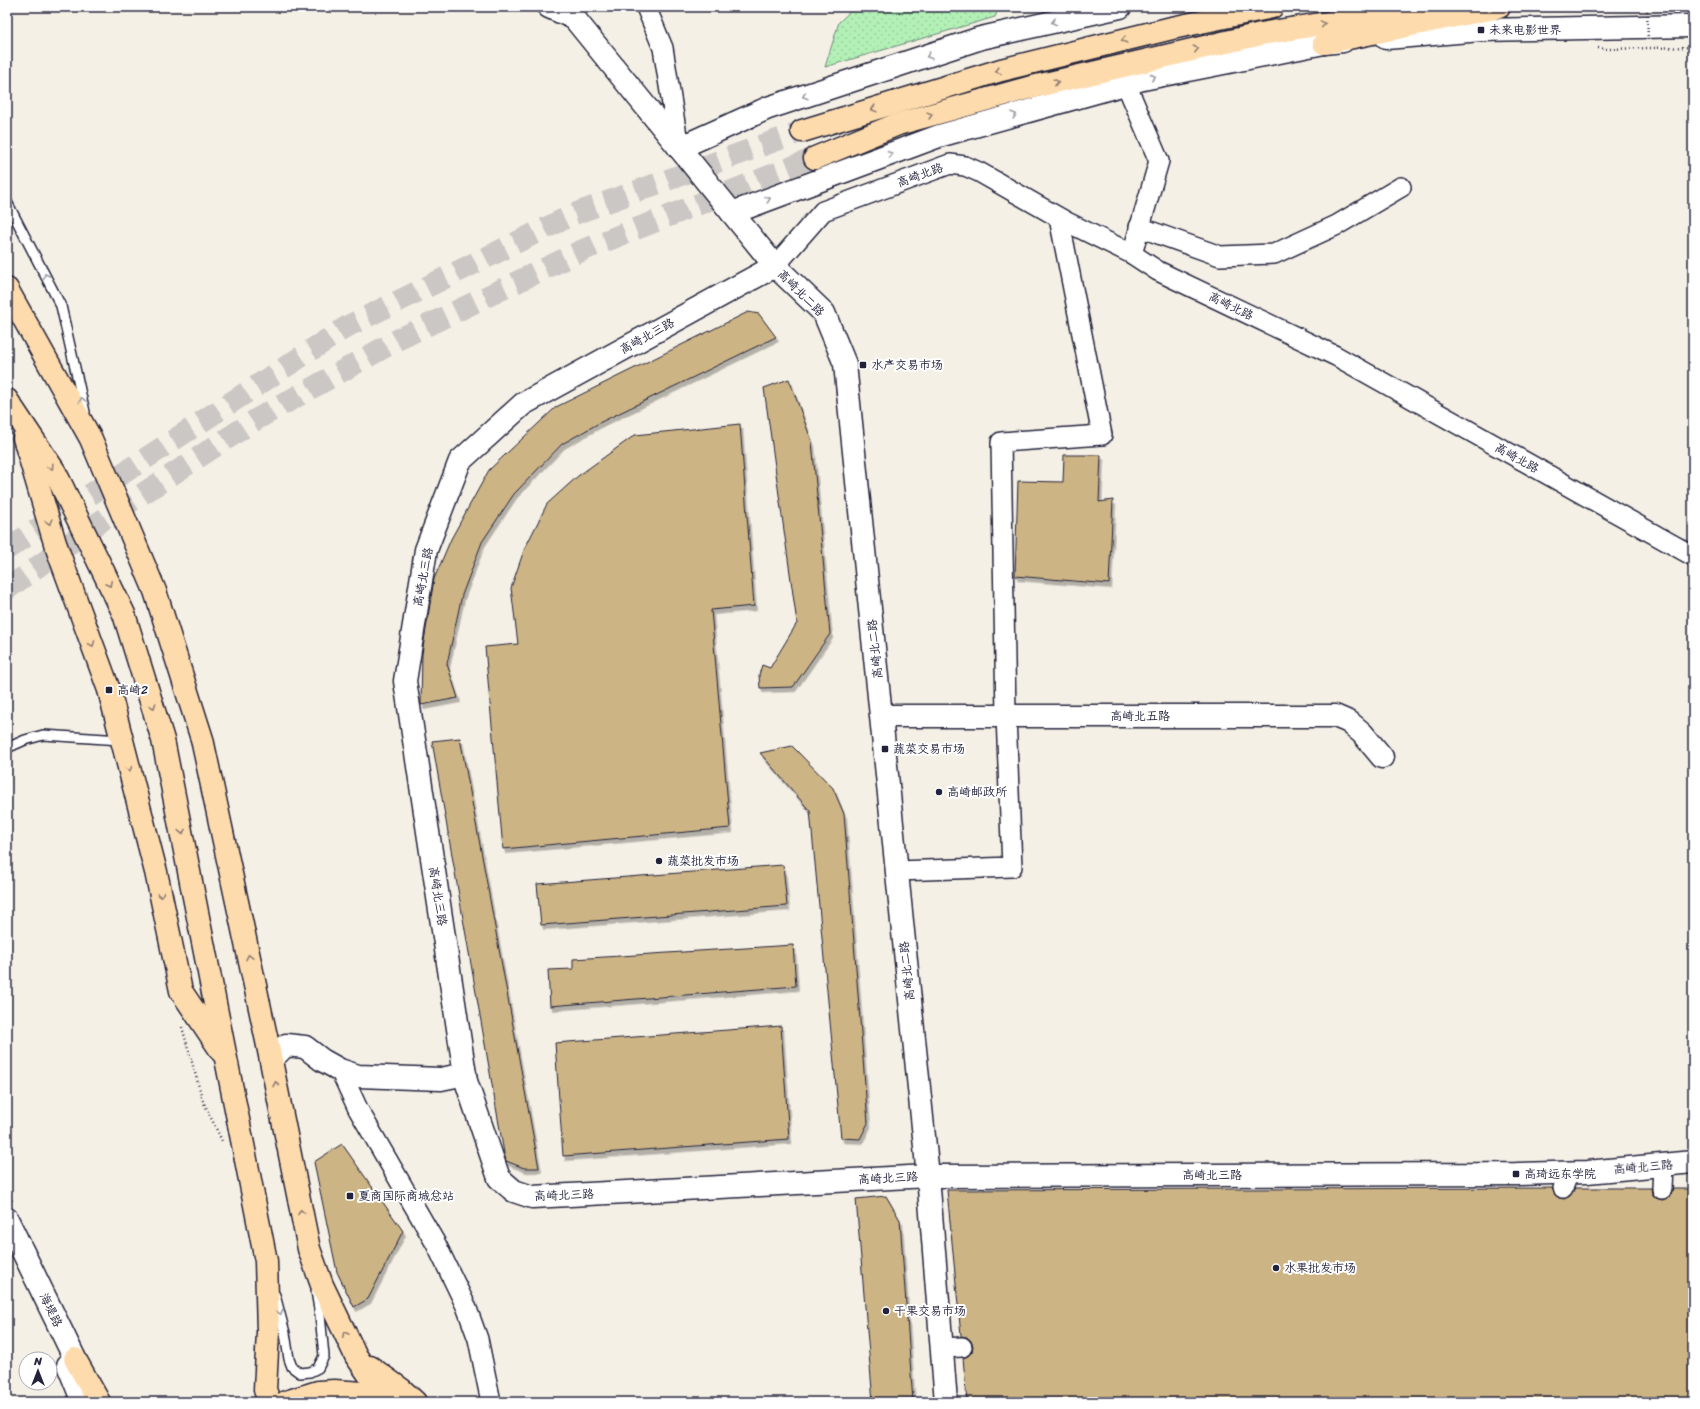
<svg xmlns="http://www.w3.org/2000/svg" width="1700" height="1409" font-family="Sriracha,'LXGW WenKai TC',sans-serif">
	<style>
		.grass { fill: url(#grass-dots); stroke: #6a8978 }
		.building { fill: #cdb484; stroke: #22223b; filter: url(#shadow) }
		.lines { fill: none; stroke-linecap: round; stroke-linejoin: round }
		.highway-tunnel { stroke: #cbc7c4; stroke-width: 22; stroke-dasharray: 22 11; stroke-linecap: butt }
		.lane-casing { stroke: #22223b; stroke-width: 12 }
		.street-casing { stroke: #22223b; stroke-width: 22 }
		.secondary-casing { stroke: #22223b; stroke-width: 25 }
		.primary-casing { stroke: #22223b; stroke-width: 25 }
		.highway-casing { stroke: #22223b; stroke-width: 25 }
		.path { stroke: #22223b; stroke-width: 2.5; stroke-dasharray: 1 3; stroke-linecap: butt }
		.lane { stroke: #fff; stroke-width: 9 }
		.street { stroke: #fff; stroke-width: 19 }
		.secondary { stroke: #fff; stroke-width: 22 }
		.primary { stroke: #fedbac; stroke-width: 22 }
		.highway { stroke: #fedbac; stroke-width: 22 }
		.path-bridge { stroke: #22223b; stroke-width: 2.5; stroke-dasharray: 1 3; stroke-linecap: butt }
		.oneway { stroke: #9c9ca7 }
		.oneway2 { stroke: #907e74 }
		.poi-dot { fill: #22223b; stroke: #fff; stroke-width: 1.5 }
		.labels { text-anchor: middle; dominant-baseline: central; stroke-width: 4; stroke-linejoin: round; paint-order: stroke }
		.poi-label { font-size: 12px; fill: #22223b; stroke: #fff; text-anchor: start }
		.street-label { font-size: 12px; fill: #22223b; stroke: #fff }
	</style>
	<defs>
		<pattern id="grass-dots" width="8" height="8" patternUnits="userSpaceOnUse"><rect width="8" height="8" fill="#b2f0b6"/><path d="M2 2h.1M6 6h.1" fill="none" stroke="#99ce9d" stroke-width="1.8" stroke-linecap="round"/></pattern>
		<filter id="shadow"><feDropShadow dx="2.5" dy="4.5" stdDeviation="0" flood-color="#0004"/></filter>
	</defs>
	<rect width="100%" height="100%" fill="#f5f0e6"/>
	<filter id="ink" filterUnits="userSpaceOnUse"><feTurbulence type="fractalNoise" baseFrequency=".025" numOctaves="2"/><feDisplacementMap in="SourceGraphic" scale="8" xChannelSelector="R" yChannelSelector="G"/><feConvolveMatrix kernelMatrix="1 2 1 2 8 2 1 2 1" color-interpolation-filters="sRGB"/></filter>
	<g filter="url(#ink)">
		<!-- grass -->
		<polygon class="grass" points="855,7 999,7 995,17 825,67 839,22"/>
		<!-- building -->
		<g class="building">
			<polygon points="748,312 759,314 776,337 601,422 562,444 514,494 482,542 462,595 447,664 458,698 421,705 422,654 434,579 451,539 489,470 556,407"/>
			<polygon points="789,379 812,442 830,634 793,687 760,688 759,675 762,665 770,668 797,623 764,388"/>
			<polygon points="740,424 754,606 711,610 730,828 503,849 485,647 518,644 511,588 524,550 547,504 578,476 635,435"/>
			<polygon points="1064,455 1101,455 1099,502 1113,500 1109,584 1015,576 1018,481 1063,482"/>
			<polygon points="460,738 480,845 539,1168 524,1168 506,1161 504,1153 432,741"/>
			<polygon points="792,746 833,788 844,814 868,1123 860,1139 841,1138 810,811 760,753"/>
			<polygon points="783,865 787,906 541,925 537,884"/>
			<polygon points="793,945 796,986 550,1006 548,970 573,969 573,959"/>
			<polygon points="781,1026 789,1139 563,1156 555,1043"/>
			<polygon points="342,1144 403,1231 368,1299 354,1307 337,1272 314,1162"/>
			<polygon points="1552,1188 1555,1195 1559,1198 1564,1199 1570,1196 1575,1188 1651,1188 1652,1194 1656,1198 1662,1200 1667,1199 1671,1195 1673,1189 1693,1189 1693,1402 967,1402 963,1358 968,1356 972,1352 973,1346 971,1341 967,1337 961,1336 947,1190"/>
			<polygon points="886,1196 900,1220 913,1402 873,1402 856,1199"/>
		</g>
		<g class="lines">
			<!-- highway-tunnel -->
			<g class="highway-tunnel">
				<polyline points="7,549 348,326 574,214 802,131"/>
				<polyline points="7,589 98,523 257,419 399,339 583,250 815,158"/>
			</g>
			<!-- lane casing -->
			<g class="lane-casing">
				<g id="lane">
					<polyline points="7,202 61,306 85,412"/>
					<polyline points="7,748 25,740 43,735 121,740"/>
					<polyline points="275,1295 285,1333 289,1359 292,1367 300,1373 310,1372 318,1368 324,1356 320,1315 316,1291"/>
				</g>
			</g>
			<!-- street casing -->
			<g class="street-casing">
				<g id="street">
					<polyline points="646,7 663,48 679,148"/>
					<polyline points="1126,84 1159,161 1132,254"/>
					<polyline points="1139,227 1220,256 1274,254 1337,225 1401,187"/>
					<polyline points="775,266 823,211 950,164 965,166 979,172 1067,222 1132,254 1158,271 1336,356 1693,556"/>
					<polyline points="897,871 1012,867 1006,715 1001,442 1102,435 1059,218"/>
					<polyline points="340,1070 358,1109 436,1244 466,1306 478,1339 491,1402"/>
					<polyline points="1563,1188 1569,1172"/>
					<polyline points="1662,1189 1663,1165"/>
					<polyline points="941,1348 962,1347"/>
				</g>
			</g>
			<!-- secondary casing -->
			<g class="secondary-casing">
				<g id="secondary">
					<polyline points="549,7 574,18 775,266 824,313 845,364 928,1176 946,1402"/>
					<polyline points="1386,38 1481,30 1693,26"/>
					<polyline points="679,148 768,108 981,38 1120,7"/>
					<polyline points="732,213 939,136 1143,79 1324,43 1343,41"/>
					<polyline points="775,266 523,404 460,461 426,550 405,681 466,1081 499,1178 514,1191 532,1197 928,1176 1516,1174 1587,1172 1693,1162"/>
					<polyline points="882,716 1335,716 1349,722 1362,733 1382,757"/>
					<polyline points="271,1060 286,1045 305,1047 322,1060 340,1070 358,1076 441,1079 465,1074"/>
					<polyline points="7,1219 75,1359 81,1378"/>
					<polyline points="68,1365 83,1402"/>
				</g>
			</g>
			<!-- primary casing -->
			<g class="primary-casing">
				<g id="primary">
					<polyline points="7,289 91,439 155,591 202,739 267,1041 309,1249 322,1285 356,1356 388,1402"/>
					<polyline points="7,400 55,472 124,614 163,740 266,1261 268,1332 265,1390 270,1402"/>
					<polyline points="24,438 55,543 109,690 156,872 181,991 222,1052"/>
					<polyline points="75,1359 99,1402"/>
					<polyline points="370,1367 402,1390 415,1402"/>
					<polyline points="286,1402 318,1392 334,1391 363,1393 377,1402"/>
				</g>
			</g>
			<!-- highway casing -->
			<g class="highway-casing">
				<g id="highway">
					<polyline points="1324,43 1499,7"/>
					<polyline points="802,131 1001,70 1172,28 1272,7"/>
					<polyline points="815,158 898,124 1028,88 1261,34 1423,7"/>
				</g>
			</g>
			<!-- path -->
			<g class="path">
				<polyline points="1598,48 1606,49 1693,47"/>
				<polyline points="182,1027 203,1101 222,1141"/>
				<polyline points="7,1189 12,1202"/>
			</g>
			<!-- lane -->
			<use href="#lane" class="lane"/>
			<!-- street -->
			<use href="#street" class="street"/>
			<!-- secondary -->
			<use href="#secondary" class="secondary"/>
			<!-- primary -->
			<use href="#primary" class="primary"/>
			<!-- highway -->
			<use href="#highway" class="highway"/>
			<!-- path-bridge -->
			<polyline class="path-bridge" points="1647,7 1648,43"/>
		</g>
		<!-- one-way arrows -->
		<defs><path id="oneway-chevron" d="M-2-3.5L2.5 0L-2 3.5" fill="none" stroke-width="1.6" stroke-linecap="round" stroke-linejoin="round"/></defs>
		<g class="oneway">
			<use href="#oneway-chevron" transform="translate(1054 22) rotate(167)"/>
			<use href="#oneway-chevron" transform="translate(929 56) rotate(162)"/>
			<use href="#oneway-chevron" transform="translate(1153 77) rotate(-11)"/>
			<use href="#oneway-chevron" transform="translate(805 96) rotate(162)"/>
			<use href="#oneway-chevron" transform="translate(1014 115) rotate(-16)"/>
			<use href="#oneway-chevron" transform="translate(890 154) rotate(-20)"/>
			<use href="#oneway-chevron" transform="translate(768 199) rotate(-20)"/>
			<use href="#oneway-chevron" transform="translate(46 276) rotate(-117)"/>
			<use href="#oneway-chevron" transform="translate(82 400) rotate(-103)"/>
			<use href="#oneway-chevron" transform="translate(280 1312) rotate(75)"/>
		</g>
		<g class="oneway2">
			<use href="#oneway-chevron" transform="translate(1323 24) rotate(-9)"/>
			<use href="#oneway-chevron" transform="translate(1124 40) rotate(166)"/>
			<use href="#oneway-chevron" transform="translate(1196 49) rotate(-13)"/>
			<use href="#oneway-chevron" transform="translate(998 71) rotate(164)"/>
			<use href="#oneway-chevron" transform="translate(1056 82) rotate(-13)"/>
			<use href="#oneway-chevron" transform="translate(874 109) rotate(163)"/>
			<use href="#oneway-chevron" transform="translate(930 115) rotate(-16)"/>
			<use href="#oneway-chevron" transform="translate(51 467) rotate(57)"/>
			<use href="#oneway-chevron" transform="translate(49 522) rotate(74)"/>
			<use href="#oneway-chevron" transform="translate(109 584) rotate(64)"/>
			<use href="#oneway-chevron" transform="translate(92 644) rotate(70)"/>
			<use href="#oneway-chevron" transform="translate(153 706) rotate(72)"/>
			<use href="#oneway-chevron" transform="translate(129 769) rotate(75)"/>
			<use href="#oneway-chevron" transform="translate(182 832) rotate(79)"/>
			<use href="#oneway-chevron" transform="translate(161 895) rotate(78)"/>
			<use href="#oneway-chevron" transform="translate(249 957) rotate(-102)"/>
			<use href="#oneway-chevron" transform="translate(276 1084) rotate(-101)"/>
			<use href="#oneway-chevron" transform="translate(301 1212) rotate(-101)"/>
			<use href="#oneway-chevron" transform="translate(345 1334) rotate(-116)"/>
		</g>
	</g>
	<!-- markers -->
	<g class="poi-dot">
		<rect x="1477" y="26" width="8" height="8" rx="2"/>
		<rect x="859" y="361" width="8" height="8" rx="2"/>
		<rect x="105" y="686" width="8" height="8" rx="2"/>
		<rect x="881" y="745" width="8" height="8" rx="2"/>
		<circle cx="939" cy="792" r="4"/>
		<circle cx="659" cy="861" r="4"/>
		<rect x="1512" y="1170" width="8" height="8" rx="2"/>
		<rect x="346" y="1192" width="8" height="8" rx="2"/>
		<circle cx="1276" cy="1268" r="4"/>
		<circle cx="886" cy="1311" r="4"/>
	</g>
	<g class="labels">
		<!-- poi labels -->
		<g class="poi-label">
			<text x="1489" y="30">未来电影世界</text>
			<text x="871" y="365">水产交易市场</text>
			<text x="117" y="690">高崎2</text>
			<text x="893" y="749">蔬菜交易市场</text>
			<text x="947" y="792">高崎邮政所</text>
			<text x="667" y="861">蔬菜批发市场</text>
			<text x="1524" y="1174">高琦远东学院</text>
			<text x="358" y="1196">夏商国际商城总站</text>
			<text x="1284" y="1268">水果批发市场</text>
			<text x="894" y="1311">干果交易市场</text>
		</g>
		<!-- street labels -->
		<g class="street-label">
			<text transform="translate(920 175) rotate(-20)">高崎北路</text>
			<text transform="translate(801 293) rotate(45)">高崎北二路</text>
			<text transform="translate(1231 306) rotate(26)">高崎北路</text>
			<text transform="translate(647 336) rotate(-29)">高崎北三路</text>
			<text transform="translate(1517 458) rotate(29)">高崎北路</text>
			<text transform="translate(423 577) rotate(-79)">高崎北三路</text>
			<text transform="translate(875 649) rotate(-96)">高崎北二路</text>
			<text x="1140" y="716">高崎北五路</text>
			<text transform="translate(438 896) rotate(81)">高崎北三路</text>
			<text transform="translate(907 971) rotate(-96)">高崎北二路</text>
			<text transform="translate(1643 1167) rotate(-5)">高崎北三路</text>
			<text x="1212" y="1175">高崎北三路</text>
			<text transform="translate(888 1178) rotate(-3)">高崎北三路</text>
			<text transform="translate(564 1195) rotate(-2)">高崎北三路</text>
			<text transform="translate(51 1310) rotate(64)">海堤路</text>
		</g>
	</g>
	<!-- margin -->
	<rect width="1700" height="1409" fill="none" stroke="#fff" stroke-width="24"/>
	<rect x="12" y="12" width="1676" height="1385" fill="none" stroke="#22223b" stroke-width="1.5" filter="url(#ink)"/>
	<!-- north arrow -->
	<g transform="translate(38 1371)"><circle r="19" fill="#ffffff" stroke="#a7a7b1"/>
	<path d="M0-3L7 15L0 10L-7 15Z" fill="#22223b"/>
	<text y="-6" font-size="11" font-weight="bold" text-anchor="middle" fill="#22223b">N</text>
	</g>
</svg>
